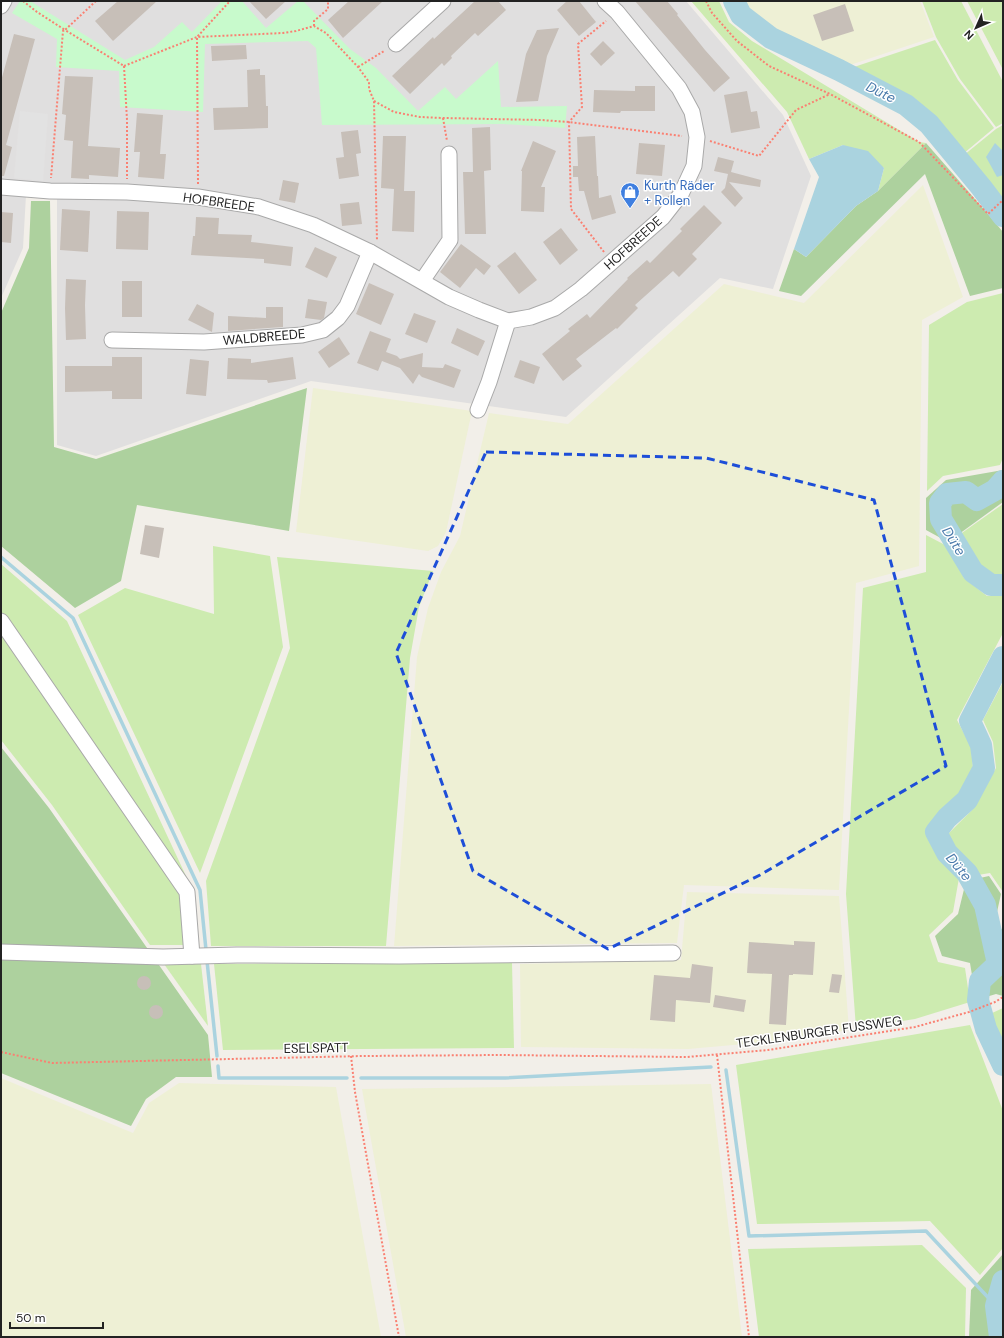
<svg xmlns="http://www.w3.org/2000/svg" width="1004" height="1338" font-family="'DM Sans',sans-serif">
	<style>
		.residential { fill: #e0dfdf }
		.farmland { fill: #eef0d5 }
		.grass { fill: #cdebb0 }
		.forest { fill: #add19e }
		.park { fill: #c8facc }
		.parking { fill: #e2e2e2 }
		.water { fill: #aad3df }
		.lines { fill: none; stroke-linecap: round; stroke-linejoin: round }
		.stream { stroke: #aad3df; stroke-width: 3.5 }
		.river { stroke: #aad3df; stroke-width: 22 }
		.building { fill: #c7bfb8 }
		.minor-casing { stroke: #a9a9a9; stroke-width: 17 }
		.path { stroke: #fa8072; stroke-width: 2; stroke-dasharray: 2 2; stroke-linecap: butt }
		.minor { stroke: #fff; stroke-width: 15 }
		.marked { fill: none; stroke: #1d4ed8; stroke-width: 3; stroke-dasharray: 8 5; stroke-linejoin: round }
		.labels { text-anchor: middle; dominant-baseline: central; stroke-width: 3; stroke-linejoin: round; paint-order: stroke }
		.shop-label { font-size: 13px; fill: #366cbe; stroke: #fff; text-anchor: start }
		.street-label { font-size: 13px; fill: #222; stroke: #fff }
		.water-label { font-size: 14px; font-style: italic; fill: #4a7aab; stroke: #fff }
	</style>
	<rect width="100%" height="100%" fill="#f2efe9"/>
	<!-- residential -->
	<polygon class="residential" points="1,1 686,1 783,115 811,176 773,289 720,278 566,417 311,381 96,456 57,445 57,196 26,195 23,248 1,298"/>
	<!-- farmland -->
	<g class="farmland">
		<polygon points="750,1 920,1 934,37 850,65 775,31 749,11 745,3"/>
		<polygon points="923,185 963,297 922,320 919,566 856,583 839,890 684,885 677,943 394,946 417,657 428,608 441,572 460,536 489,413 568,424 724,284 804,303"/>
		<polygon points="313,388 472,411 446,532 438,546 428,551 296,532"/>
		<polygon points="687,892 839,896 849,1030 766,1042 688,1049 521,1047 520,964 681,960"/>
		<polygon points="1,1078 133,1133 149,1103 179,1083 336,1087 381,1337 1,1337"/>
		<polygon points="711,1084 742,1337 406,1337 362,1089"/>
	</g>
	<!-- grass -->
	<g class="grass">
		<polygon points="691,1 719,1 729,22 752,41 919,142 926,143 878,191 884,168 843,145 809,159 787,112"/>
		<polygon points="922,1 961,1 1003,82 1003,123 996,127 960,79 936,37"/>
		<polygon points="967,1 1003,1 1003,70 999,62"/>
		<polygon points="935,40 958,80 994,128 963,154 935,118 910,98 854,67"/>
		<polygon points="1003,125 1003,200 964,155 996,129"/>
		<polygon points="1003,293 1003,458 1000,465 943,476 927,491 929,325 967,302"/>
		<polygon points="1003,504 1003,576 990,576 977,566 959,535"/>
		<polygon points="926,535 947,546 964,578 987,596 1003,596 1003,633 957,720 971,747 973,768 959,794 941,810 925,830 939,859 959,878 953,912 929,935 938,962 965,968 970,1002 915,1019 856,1028 846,894 863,588 926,572"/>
		<polygon points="213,546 270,556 283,647 200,873 78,615 125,588 214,614"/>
		<polygon points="277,557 433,571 419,607 410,658 386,946 211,946 206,881 290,648"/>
		<polygon points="1,564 67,621 193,891 198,945 150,945 52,805 1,740"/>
		<polygon points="1003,682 1003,892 990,873 978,875 952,851 948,834 972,810 996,768 993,742 983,720"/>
		<polygon points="512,963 514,1048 223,1050 214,964"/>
		<polygon points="164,964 201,964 208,1026"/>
		<polygon points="1003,1008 1003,1047 990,1014"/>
		<polygon points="970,1025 1003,1111 1003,1248 980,1275 930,1221 757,1224 736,1065"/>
		<polygon points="922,1245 966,1288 965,1337 759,1337 748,1249"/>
	</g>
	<!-- forest -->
	<g class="forest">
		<polygon points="926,143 988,214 1003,232 1003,288 970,296 925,174 801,296 779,291 794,249 806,257 856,206 878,191"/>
		<polygon points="31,201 50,201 54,447 96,459 307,388 289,531 137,505 121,581 75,608 1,546 1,313 29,248"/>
		<polygon points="1003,470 1003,502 948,542 926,530 926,498 946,480"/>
		<polygon points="1,747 49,808 208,1035 212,1077 176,1077 146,1099 131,1126 1,1073"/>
		<polygon points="989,876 1001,894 995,921 1003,931 1003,996 996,994 976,1000 970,963 942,956 935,936 958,914 966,881"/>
		<polygon points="1003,1254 1003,1337 969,1337 971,1290"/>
	</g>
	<!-- park -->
	<polygon class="park" points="20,1 30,1 125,60 154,47 182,22 192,32 222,1 242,1 266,28 298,1 303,1 350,49 376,68 418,111 445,87 456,99 498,61 501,107 567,106 565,128 503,124 322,125 316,48 308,41 205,44 203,112 120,107 119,71 56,67 57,39 12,13"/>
	<!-- parking -->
	<polygon class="parking" points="20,111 48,114 43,181 14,178"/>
	<!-- water -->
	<g class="water">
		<polygon points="995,143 1003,151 1003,175 997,177 986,157"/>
		<polygon points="843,145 868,151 884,168 878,191 856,206 806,257 794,249 819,177 809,159"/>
	</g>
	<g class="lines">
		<!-- stream -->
		<g class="stream">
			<polyline points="1,557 73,618 200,890 206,950"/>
			<polyline points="207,961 217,1056"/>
			<polyline points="218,1066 219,1078 347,1078"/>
			<polyline points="726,1070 749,1236 926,1231 996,1306"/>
			<polyline points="361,1078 505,1078 711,1067"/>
		</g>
		<!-- river -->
		<g class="river">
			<polyline points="734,1 741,15 771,38 839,70 906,105 929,124 981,187 1003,216"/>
			<polyline points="1003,481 995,490 977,500 966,492 947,494 940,503 941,519 973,572 991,585 1003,585"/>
			<polyline points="1003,657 970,721 981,745 984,768 967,800 947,818 936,832 947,853 967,873 985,905 998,964 980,981 978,1000 986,1029 1003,1065"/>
			<polyline points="1000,1337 996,1306 1003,1281"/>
		</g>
	</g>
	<!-- building -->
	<g class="building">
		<polygon points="118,1 157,1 113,41 95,21"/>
		<polygon points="249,1 286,1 266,19"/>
		<polygon points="349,1 383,1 343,38 328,20"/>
		<polygon points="475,1 498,1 506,10 478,36 475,33 451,56 452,58 444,66 442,63 410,94 392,76 433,37 434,39"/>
		<polygon points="567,1 579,1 596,22 579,36 557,10"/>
		<polygon points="635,1 667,1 678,14 677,15 705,50 730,78 714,92"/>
		<polygon points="845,4 854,31 822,41 813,15"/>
		<polygon points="559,28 547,56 538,101 516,102 526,54 537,30"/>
		<polygon points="14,34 35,39 6,145 12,147 4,176 1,176 1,81"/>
		<polygon points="603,41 615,53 601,66 590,54"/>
		<polygon points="246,45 247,59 212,61 211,46"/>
		<polygon points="260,69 260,75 265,75 266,106 268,106 268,128 214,130 213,108 248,107 247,70"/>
		<polygon points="65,76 93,77 88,146 120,148 118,177 89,175 89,179 71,178 73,141 64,140 66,115 62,114"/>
		<polygon points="635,86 655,86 655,111 621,111 620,113 593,112 594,90 635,91"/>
		<polygon points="747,91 751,112 757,111 760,128 731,133 724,95"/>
		<polygon points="137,113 163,115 160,154 166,154 164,179 138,177 140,152 134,152"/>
		<polygon points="490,127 491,170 484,171 486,234 465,234 463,172 473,172 472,128"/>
		<polygon points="358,130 361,153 356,154 359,176 339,179 336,158 344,157 341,132"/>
		<polygon points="383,136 406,136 404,191 415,191 414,232 392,231 394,189 381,188"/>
		<polygon points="595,136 597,176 598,176 599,198 611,195 616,213 592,220 584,191 579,191 578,177 573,177 573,166 578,166 577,137"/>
		<polygon points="533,141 556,151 541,187 545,187 544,212 521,211 522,171 521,171"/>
		<polygon points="639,143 665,145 662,176 636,174"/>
		<polygon points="718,157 734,161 731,172 761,180 760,187 729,182 743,198 735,207 721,192 725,188 728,174 714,171"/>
		<polygon points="283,180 299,183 295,203 279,200"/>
		<polygon points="359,202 362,224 342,226 340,204"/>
		<polygon points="704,205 722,223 692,254 697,259 679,277 673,271 635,305 638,308 617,329 616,328 576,359 582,366 563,381 542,354 570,331 568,329 587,314 590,318 628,279 627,278 647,260 650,263 682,231 680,229"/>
		<polygon points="62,209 90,211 88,252 60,250"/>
		<polygon points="117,211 149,212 148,250 116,249"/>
		<polygon points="1,212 13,213 11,243 1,242"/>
		<polygon points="196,217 219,218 218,234 252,235 251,242 293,247 291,266 264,263 264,259 191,255 193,236 195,236"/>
		<polygon points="561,228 578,250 560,265 543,242"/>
		<polygon points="461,244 491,266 484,275 476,268 460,288 440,272"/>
		<polygon points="315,247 337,257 327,278 305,267"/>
		<polygon points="515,252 537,280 519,294 497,266"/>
		<polygon points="66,279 86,280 85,305 86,339 66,340 65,308"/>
		<rect x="122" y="281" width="20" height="36"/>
		<polygon points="369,283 394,294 381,325 356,314"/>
		<polygon points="308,299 327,302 324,318 321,320 305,318"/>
		<polygon points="197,304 214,313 212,332 188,320"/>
		<polygon points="266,307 283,307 283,327 228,331 228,316 266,318"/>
		<polygon points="414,313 436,321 427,343 405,334"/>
		<polygon points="457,328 485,341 478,356 451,343"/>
		<polygon points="370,331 391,339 386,352 397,356 400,359 423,353 422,367 443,368 445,364 461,370 454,388 422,377 419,374 413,384 400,368 382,361 378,371 357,363"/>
		<polygon points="339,337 350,354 329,368 318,352"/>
		<polygon points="112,357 142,357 142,399 112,399 112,391 65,392 65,366 112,366"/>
		<polygon points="293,357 296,379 268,383 267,380 227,379 228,358 251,359 251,363"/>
		<polygon points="190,359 209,361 206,396 186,394"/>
		<polygon points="520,360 540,367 534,384 514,377"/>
		<polygon points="145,525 164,528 159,558 140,554"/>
		<polygon points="794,941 815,942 813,975 793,974 793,975 789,975 786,1025 769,1024 772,974 747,973 749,942 794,945"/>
		<polygon points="692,964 713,967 710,1003 676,1000 675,1022 650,1020 654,975 690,978"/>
		<polygon points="832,974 842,975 839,993 829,992"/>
		<circle cx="144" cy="983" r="7"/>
		<polygon points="715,995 746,1000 744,1012 713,1007"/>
		<circle cx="156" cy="1012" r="7"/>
	</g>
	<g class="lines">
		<!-- minor casing -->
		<g class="minor-casing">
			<g id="minor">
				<polyline points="1,6 4,1"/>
				<polyline points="396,44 443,1"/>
				<polyline points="1,187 50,191 127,192 198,197 259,207 313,225 370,252 449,297 479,310 508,321 531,317 555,308 581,289 663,217 681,194 694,166 697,137 692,112 679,88 617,12 605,1"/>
				<polyline points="422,281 450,240 449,154"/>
				<polyline points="112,340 204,342 302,335 323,330 338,318 347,306 370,252"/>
				<polyline points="478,410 489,382 508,321"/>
				<polyline points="1,621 187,892 192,956"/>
				<polyline points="1,952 163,957 237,955 399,956 673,953"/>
			</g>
		</g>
		<!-- path -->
		<g class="path">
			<polyline points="23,1 37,12 65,30 63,31 51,178"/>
			<polyline points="96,1 65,30 124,66"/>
			<polyline points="706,1 712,13 737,41 769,66 830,94 919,142 988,214 1003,200"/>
			<polyline points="314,26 314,21 328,9 328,1"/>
			<polyline points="124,66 197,37 283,33 296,31 314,26 326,33 358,67 369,82 369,89 374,101 377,241"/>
			<polyline points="124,66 127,120 127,179"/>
			<polyline points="358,67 384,51"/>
			<polyline points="374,101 394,112 420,117 443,118 541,120 569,122 682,136"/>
			<polyline points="443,118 447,141"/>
			<polyline points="710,141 759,156 796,110 830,94"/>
			<polyline points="198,184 197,37 230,1"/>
			<polyline points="604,252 571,209 569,122 582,107 578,44 606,21"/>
			<polyline points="1,1052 52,1063 363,1056 499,1055 687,1057 768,1050 915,1027 969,1012 995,1002 1003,997"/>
			<polyline points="717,1055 749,1337"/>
			<polyline points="351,1056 355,1092 399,1337"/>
		</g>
		<!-- minor -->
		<use href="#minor" class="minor"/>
	</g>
	<!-- marked area -->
	<path class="marked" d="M 486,452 L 706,458 L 874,500 L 946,766 L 760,875 L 608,949 L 473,871 L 396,653 Z"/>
	<!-- icons -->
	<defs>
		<g id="shop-pin" transform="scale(1)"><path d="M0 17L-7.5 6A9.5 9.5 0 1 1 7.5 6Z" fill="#3f7fe0" stroke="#fff"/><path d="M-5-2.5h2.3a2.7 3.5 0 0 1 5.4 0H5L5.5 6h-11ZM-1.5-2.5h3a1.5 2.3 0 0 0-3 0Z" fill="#fff"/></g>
	</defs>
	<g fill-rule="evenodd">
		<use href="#shop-pin" x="630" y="192"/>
	</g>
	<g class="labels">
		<!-- shop labels -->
		<g class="shop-label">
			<text x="644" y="185">Kurth Räder<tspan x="644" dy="15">+ Rollen</tspan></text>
		</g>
		<!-- street labels -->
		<g class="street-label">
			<text transform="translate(219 202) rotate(8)">HOFBREEDE</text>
			<text transform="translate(633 243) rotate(-42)">HOFBREEDE</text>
			<text transform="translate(264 337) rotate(-5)">WALDBREEDE</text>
			<text transform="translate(819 1032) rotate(-8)">TECKLENBURGER FUSSWEG</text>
			<text transform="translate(316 1048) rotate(-1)">ESELSPATT</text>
		</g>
		<!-- water labels -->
		<g class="water-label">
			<text transform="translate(881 92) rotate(26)">Düte</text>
			<text transform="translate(954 541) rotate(58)">Düte</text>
			<text transform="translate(959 867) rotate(50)">Düte</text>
		</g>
	</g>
	<!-- border -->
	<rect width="1004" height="1338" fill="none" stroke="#222222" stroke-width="4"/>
	<!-- north arrow -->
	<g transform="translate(976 28) rotate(225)" stroke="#ffffff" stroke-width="3" paint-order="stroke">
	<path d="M0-3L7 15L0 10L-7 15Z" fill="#222222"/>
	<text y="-6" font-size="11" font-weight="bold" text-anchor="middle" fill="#222222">N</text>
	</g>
	<!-- scale -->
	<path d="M10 1322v6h93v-6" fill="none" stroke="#222222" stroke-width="2"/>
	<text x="16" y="1322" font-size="12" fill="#222222" stroke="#ffffff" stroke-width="3" paint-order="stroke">50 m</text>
</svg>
